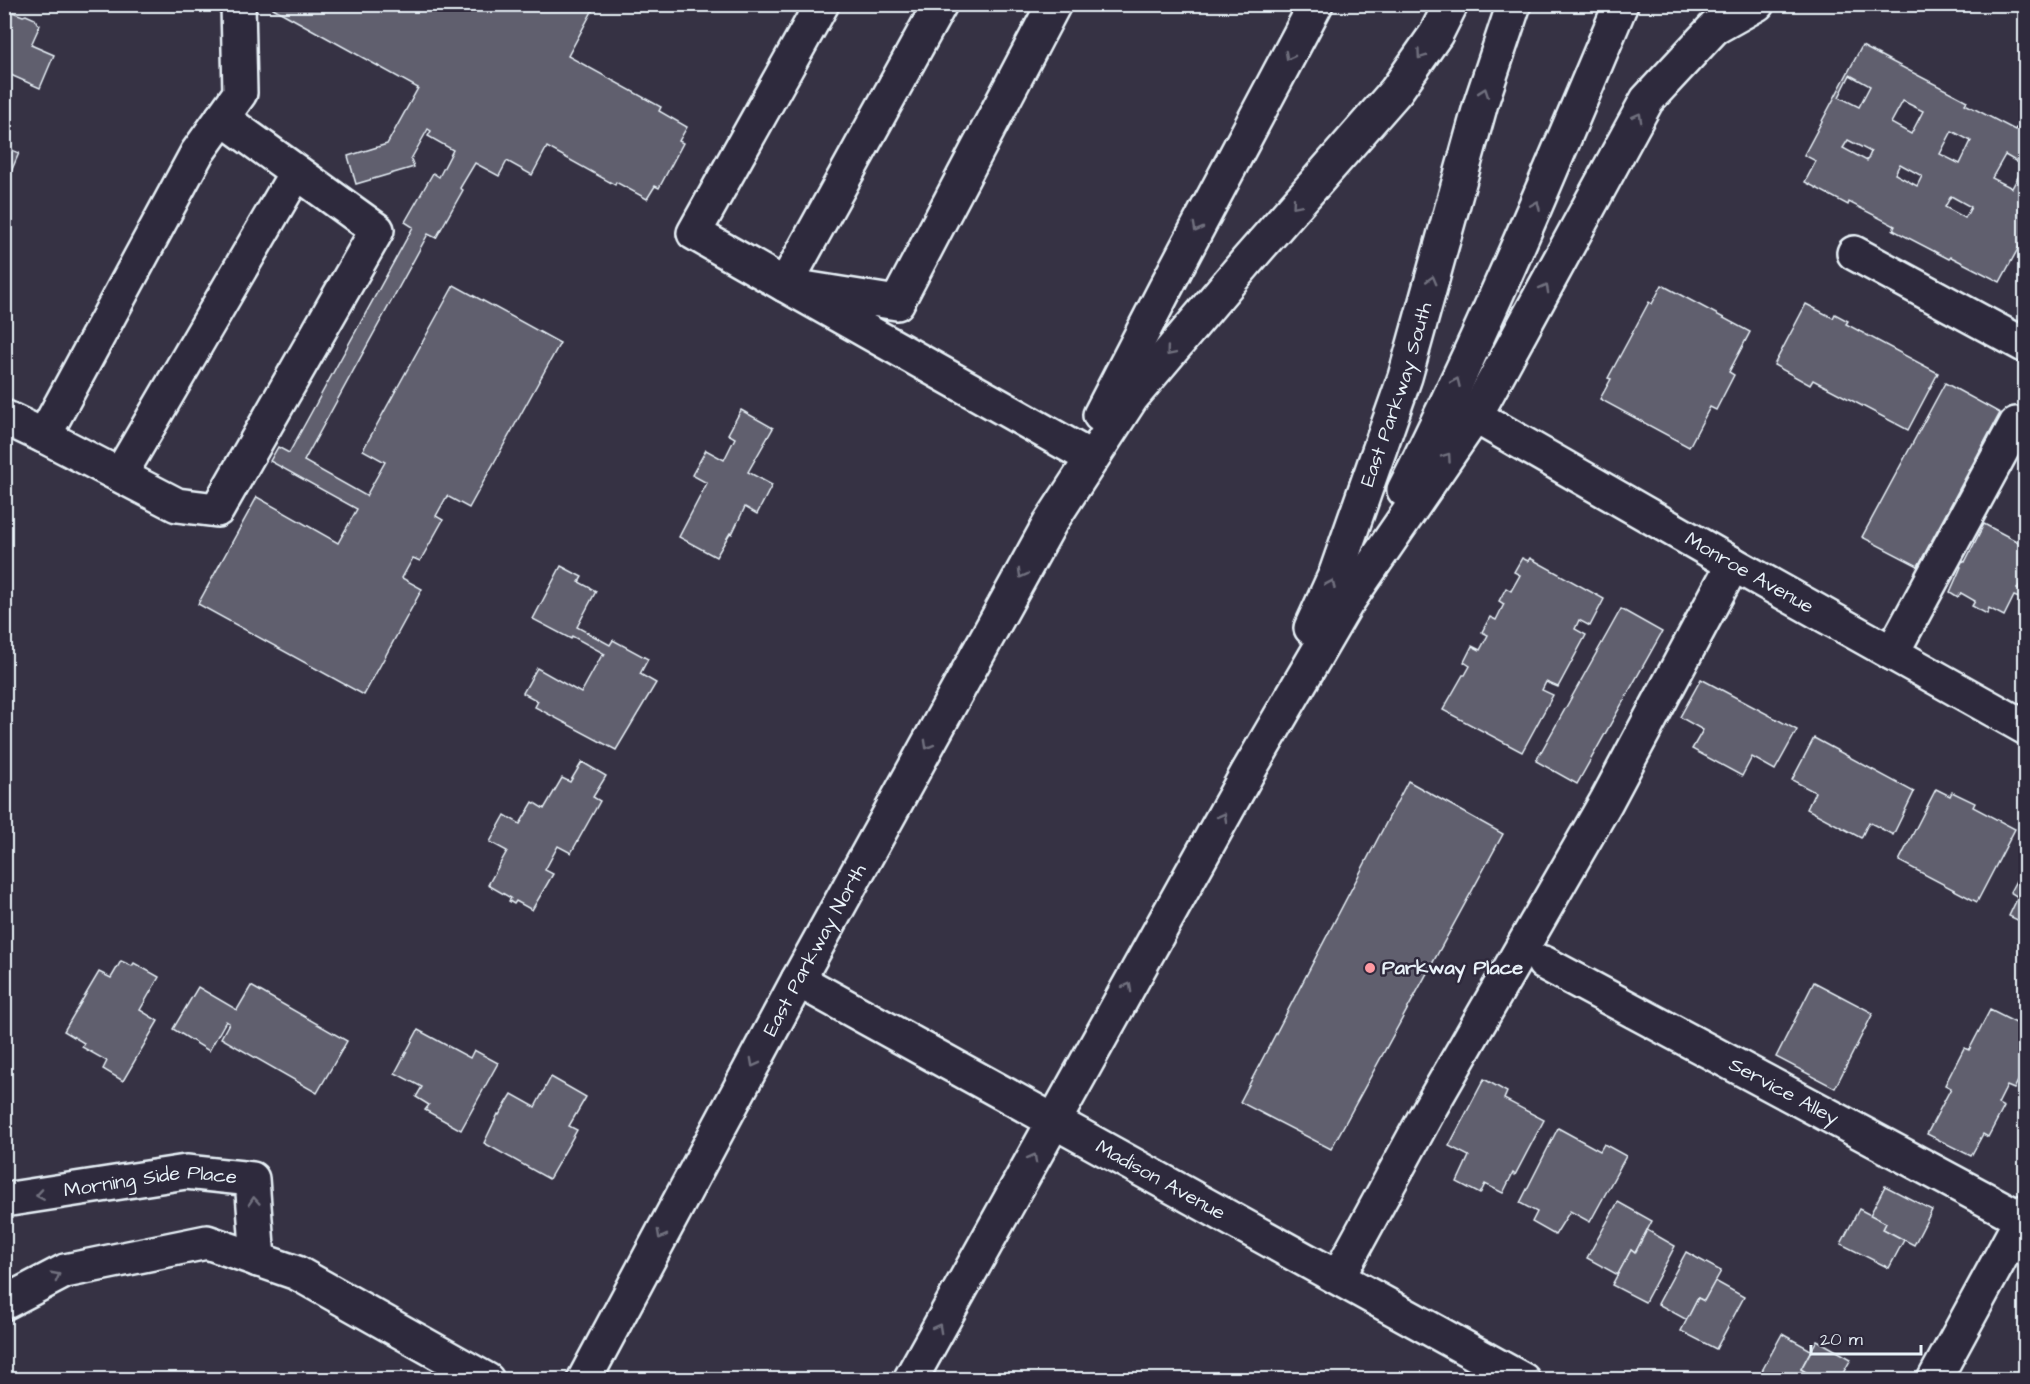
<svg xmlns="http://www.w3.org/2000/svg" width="2030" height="1384" font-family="'Architects Daughter',sans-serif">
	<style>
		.building { fill: #605e6e; stroke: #e8f1f8; stroke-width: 1.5; fill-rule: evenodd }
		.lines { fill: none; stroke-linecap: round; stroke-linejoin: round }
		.minor-casing { stroke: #e8f1f8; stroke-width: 38 }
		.major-casing { stroke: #e8f1f8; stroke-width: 38 }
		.minor { stroke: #2f2a3d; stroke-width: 33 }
		.major { stroke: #2f2a3d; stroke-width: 33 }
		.oneway { stroke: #70707e }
		.poi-dot { fill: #ff9aa2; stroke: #2f2a3d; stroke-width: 2 }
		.labels { text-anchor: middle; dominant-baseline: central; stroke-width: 5; stroke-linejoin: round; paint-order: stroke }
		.street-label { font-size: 20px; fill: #e8f1f8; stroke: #2f2a3d }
		.poi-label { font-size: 20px; font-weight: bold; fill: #e8f1f8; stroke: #2f2a3d; text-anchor: start }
	</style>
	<rect width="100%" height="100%" fill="#363244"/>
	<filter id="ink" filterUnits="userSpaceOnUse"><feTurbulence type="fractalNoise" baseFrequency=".0167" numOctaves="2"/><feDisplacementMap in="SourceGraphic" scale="12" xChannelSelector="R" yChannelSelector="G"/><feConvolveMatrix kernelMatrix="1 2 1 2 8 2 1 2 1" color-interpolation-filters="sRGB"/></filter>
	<g filter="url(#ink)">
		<!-- building -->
		<g class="building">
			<polygon points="274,4 596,4 568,56 661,107 659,111 687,127 679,141 683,143 659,188 655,186 647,199 616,182 615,185 547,147 532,175 507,161 499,176 475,163 460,188 463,190 436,238 428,234 304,461 366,496 385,462 363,450 454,285 560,343 469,508 447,496 436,516 443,520 420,561 413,558 402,578 422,589 364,695 198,604 257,497 338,543 357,509 270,461 278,447 289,453 413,227 405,222 433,173 439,177 453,150 428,136 431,131 428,129 411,159 414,167 356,184 348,156 387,144 418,88 273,8"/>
			<polygon points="4,9 23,16 26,15 35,19 37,23 40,25 31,45 54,55 40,88 4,72"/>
			<path d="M 1862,46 L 1967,101 L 1965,104 L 2015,130 L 2016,128 L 2026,133 L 2026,234 L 2000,282 L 1951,257 L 1949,259 L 1893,230 L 1895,226 L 1849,202 L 1848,205 L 1805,182 L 1816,161 L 1804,155 ZM 1850,75 L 1870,86 L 1859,107 L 1839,97 ZM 1903,101 L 1923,111 L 1911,134 L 1891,123 ZM 1952,131 L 1971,141 L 1960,164 L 1940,154 ZM 1848,140 L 1871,152 L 1867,161 L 1843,148 ZM 2005,155 L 2024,166 L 2012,188 L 1992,178 ZM 1900,164 L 1922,176 L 1917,186 L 1895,174 ZM 1951,196 L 1971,207 L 1965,218 L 1945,207 Z"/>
			<polygon points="4,147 19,153 4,188"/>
			<polygon points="1662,285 1750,332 1729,372 1734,375 1716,410 1710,407 1689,447 1600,399 1611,379 1608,378 1649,302 1652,304"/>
			<polygon points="1806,304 1833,318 1835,314 1848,321 1846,324 1938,373 1908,430 1813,380 1810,385 1774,365"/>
			<polygon points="1945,383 2000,413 1918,566 1862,537"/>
			<polygon points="741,410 773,428 748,472 772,485 757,514 745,507 732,534 730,533 716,557 679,537 707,483 692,475 706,450 724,460 735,438 728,434"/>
			<polygon points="1984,524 2026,546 2026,574 2017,589 2022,592 2019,598 2014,596 2004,616 1989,608 1987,614 1972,606 1975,601 1961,593 1958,597 1950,592 1961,567 1957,564 1959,559 1965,562"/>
			<polygon points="1522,558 1528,561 1530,558 1604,599 1590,626 1579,620 1575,629 1586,635 1558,687 1546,682 1542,690 1553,695 1522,752 1443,710 1463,675 1465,675 1470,666 1464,662 1472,646 1480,650 1488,635 1482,632 1490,617 1496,620 1504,604 1499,601 1506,588 1511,591 1520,575 1514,572"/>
			<polygon points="561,566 582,577 579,582 596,591 577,627 610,645 613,640 648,659 640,674 656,683 616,750 535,707 538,701 523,693 537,668 581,693 602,655 604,656 605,654 572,636 571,639 533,619"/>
			<polygon points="1621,609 1662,632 1577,784 1536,761"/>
			<polygon points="1701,679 1797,730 1775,770 1752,757 1742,776 1692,749 1703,730 1680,717"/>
			<polygon points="1814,738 1914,792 1893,835 1869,822 1861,838 1807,809 1815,792 1792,780"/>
			<polygon points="582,762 606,776 593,797 600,801 571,853 558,846 545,870 553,874 532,910 516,901 514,904 509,901 511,898 488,885 507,851 490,842 505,815 520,824 533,802 544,809 562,778 570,782"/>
			<polygon points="1408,781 1503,834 1331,1149 1240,1102"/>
			<polygon points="1936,789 1950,796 1952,792 1975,803 1973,807 2015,829 1977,902 1899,861"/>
			<polygon points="2026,862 2026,924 2009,916 2018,897 2010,892"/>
			<polygon points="121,961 132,966 134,963 159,977 140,1010 158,1021 123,1081 103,1069 107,1061 82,1047 84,1043 64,1031 99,972 111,978"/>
			<polygon points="1814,982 1873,1013 1835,1088 1776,1057"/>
			<polygon points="251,986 347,1041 317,1093 221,1038 229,1023 226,1021 209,1051 173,1029 198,987 237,1010"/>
			<polygon points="1990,1010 2026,1028 2026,1051 2022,1058 2026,1060 2026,1065 2014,1089 2007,1086 1998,1104 2004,1107 1988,1137 1983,1134 1971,1156 1927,1134 1951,1088 1945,1085 1964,1048 1969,1050"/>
			<polygon points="418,1030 470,1058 474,1050 498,1063 461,1130 425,1110 429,1105 416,1097 422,1087 395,1073"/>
			<polygon points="551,1077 586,1097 569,1126 577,1130 549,1179 484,1143 498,1114 499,1115 512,1094 535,1107"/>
			<polygon points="1484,1079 1507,1092 1504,1099 1544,1120 1515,1175 1513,1173 1503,1193 1485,1184 1480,1194 1457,1182 1469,1156 1449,1146"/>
			<polygon points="1558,1128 1600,1151 1604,1144 1626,1156 1590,1222 1570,1211 1555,1235 1532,1222 1537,1212 1520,1203"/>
			<polygon points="1885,1186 1932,1210 1914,1245 1883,1229 1886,1223 1870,1215"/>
			<polygon points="1618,1202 1652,1221 1635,1253 1631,1250 1618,1275 1587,1258"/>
			<polygon points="1859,1209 1886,1223 1883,1229 1904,1240 1889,1268 1841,1244"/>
			<polygon points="1647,1230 1675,1246 1645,1302 1612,1285 1631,1250 1635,1253"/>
			<polygon points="1686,1252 1721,1271 1704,1301 1698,1298 1687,1320 1658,1304"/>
			<polygon points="1715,1281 1744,1297 1716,1349 1681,1331 1698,1298 1704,1301"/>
			<polygon points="1782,1334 1811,1350 1801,1369 1806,1372 1801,1380 1757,1380"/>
			<polygon points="1817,1340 1851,1359 1839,1380 1801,1380 1806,1372 1801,1369"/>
		</g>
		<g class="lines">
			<!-- minor casing -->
			<g class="minor-casing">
				<g id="minor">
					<polyline points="822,4 694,233 785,285 940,4"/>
					<polyline points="1054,4 897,303 785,285 1081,452"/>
					<polyline points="1854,253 2026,346"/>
					<path id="s1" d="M 1475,416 L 1733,564 L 2026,728"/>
					<polyline points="4,417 44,436 197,153 240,93 238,4"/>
					<polyline points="44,436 177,505 217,510 377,230 222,118"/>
					<polyline points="120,475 296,173"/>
					<polyline points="1892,653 2016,424"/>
					<path id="s2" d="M 1544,963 L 2026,1221"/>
					<path id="s3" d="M 798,980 L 1523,1380"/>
					<path id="s4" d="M 4,1200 L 186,1172 L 252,1179 L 258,1260"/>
					<polyline points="1338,1277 1430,1108 1606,802 1733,564"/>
					<polyline points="4,1303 65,1271 207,1242 297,1273 487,1380"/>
					<polyline points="1934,1380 2026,1211"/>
				</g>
			</g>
			<!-- major casing -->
			<g class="major-casing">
				<g id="major">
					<polyline points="1100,415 1165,289 1316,4"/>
					<path d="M 1404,490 C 1484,332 1552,168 1621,4"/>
					<path id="s5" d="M 1311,628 L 1336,573 L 1405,377 L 1481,103 L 1514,4"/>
					<path id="s6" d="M 584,1380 L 798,980 L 1050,523 L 1132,397 L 1247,261 L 1396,91 L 1436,34 L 1451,4"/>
					<polyline points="910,1380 1248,772 1346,604 1475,416 1647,100 1714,28 1757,4"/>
				</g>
			</g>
			<!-- minor -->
			<use href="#minor" class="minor"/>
			<!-- major -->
			<use href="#major" class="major"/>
		</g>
		<!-- one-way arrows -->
		<defs><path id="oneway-chevron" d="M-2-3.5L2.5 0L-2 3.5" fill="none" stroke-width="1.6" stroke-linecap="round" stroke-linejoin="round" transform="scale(1.5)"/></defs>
		<g class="oneway">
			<use href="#oneway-chevron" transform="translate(1421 55) rotate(125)"/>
			<use href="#oneway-chevron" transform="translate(1289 56) rotate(118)"/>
			<use href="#oneway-chevron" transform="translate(1484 92) rotate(-71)"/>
			<use href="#oneway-chevron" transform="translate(1638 117) rotate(-61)"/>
			<use href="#oneway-chevron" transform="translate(1296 204) rotate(131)"/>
			<use href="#oneway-chevron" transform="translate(1536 205) rotate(-67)"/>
			<use href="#oneway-chevron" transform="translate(1197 228) rotate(118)"/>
			<use href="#oneway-chevron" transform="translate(1432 280) rotate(-75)"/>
			<use href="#oneway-chevron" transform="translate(1545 288) rotate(-61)"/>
			<use href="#oneway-chevron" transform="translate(1170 352) rotate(130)"/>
			<use href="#oneway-chevron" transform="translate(1456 382) rotate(-66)"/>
			<use href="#oneway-chevron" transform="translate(1447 457) rotate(-55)"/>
			<use href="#oneway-chevron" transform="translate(1022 574) rotate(119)"/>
			<use href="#oneway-chevron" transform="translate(1331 584) rotate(-66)"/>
			<use href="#oneway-chevron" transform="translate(928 745) rotate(119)"/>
			<use href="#oneway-chevron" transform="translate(1223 817) rotate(-61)"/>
			<use href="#oneway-chevron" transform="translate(1128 987) rotate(-61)"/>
			<use href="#oneway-chevron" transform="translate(754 1063) rotate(118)"/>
			<use href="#oneway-chevron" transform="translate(1033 1158) rotate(-61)"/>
			<use href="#oneway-chevron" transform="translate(40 1195) rotate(171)"/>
			<use href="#oneway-chevron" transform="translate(254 1201) rotate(-94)"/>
			<use href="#oneway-chevron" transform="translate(661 1235) rotate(118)"/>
			<use href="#oneway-chevron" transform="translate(56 1276) rotate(-28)"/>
			<use href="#oneway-chevron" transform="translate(938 1328) rotate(-61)"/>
		</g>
	</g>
	<!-- markers -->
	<circle class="poi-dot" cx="1370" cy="968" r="6"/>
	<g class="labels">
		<!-- street labels -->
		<g class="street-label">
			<text stroke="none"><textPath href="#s5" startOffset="249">East Parkway South</textPath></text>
			<text stroke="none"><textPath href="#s1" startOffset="316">Monroe Avenue</textPath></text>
			<text stroke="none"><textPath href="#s6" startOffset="488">East Parkway North</textPath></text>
			<text stroke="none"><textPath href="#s2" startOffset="272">Service Alley</textPath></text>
			<text stroke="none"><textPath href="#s3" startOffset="414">Madison Avenue</textPath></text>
			<text stroke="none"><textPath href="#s4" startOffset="148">Morning Side Place</textPath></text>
		</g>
		<!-- poi labels -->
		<g class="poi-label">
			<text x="1382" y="968">Parkway Place</text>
		</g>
	</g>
	<!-- margin -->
	<rect width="2030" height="1384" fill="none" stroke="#2f2a3d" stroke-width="24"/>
	<rect x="12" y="12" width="2006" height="1360" fill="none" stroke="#e8f1f8" stroke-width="2" filter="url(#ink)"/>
	<!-- scale -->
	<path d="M1811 1345v9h110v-9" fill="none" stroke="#e8f1f8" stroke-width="3"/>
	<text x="1820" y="1345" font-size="18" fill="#e8f1f8" stroke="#2f2a3d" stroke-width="4.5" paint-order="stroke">20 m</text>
</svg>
